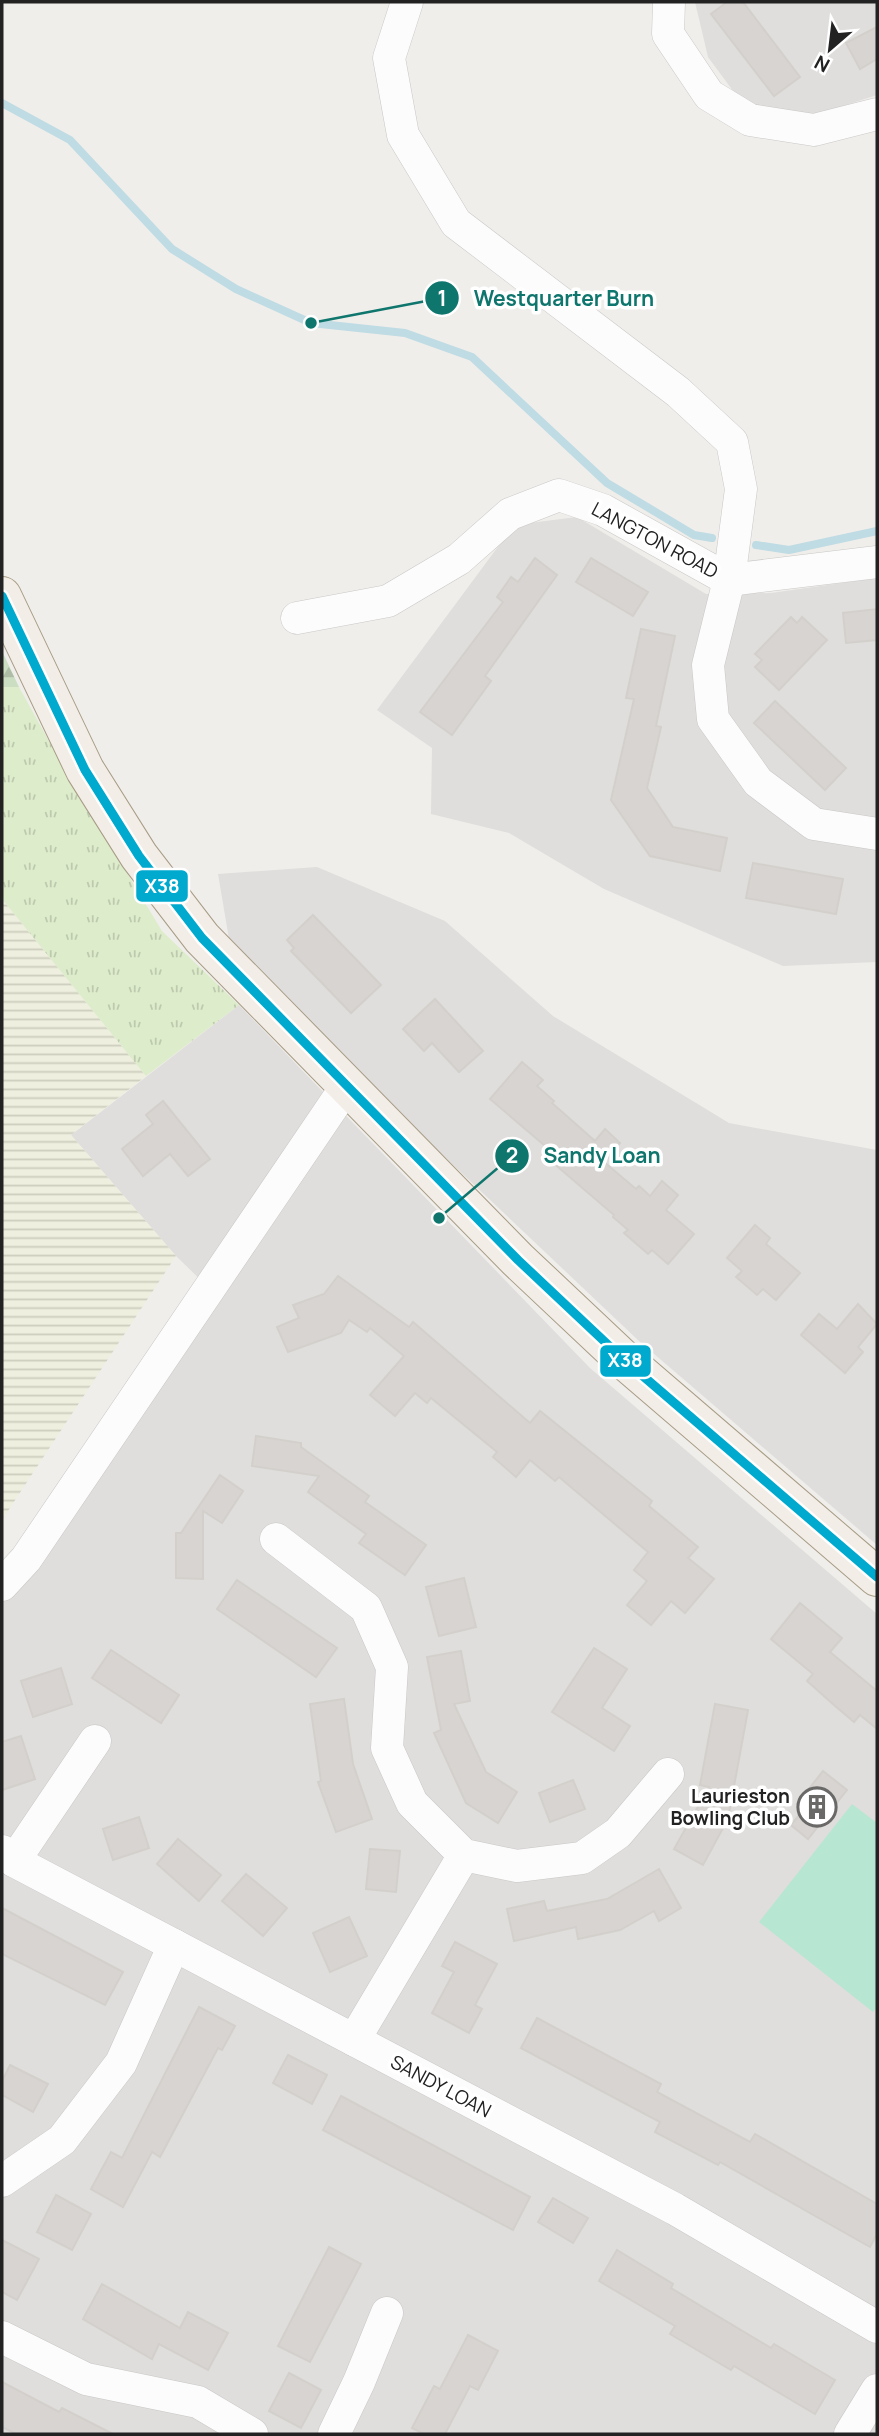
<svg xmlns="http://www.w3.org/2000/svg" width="879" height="2436" font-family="Manrope,sans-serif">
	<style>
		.residential { fill: #dfdedc }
		.farmland { fill: url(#farmland-rules) }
		.grass { fill: url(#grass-tufts) }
		.forest { fill: url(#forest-firs) }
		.pitch { fill: #b7e6d2 }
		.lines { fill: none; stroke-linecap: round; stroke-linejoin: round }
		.stream { stroke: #bfdbe3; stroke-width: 8 }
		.building { fill: #d7d4d2; stroke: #d3d0cc; stroke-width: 2 }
		.minor-casing { stroke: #c9c8c7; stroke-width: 33 }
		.primary-casing { stroke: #a79c86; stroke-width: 40 }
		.minor { stroke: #fdfcfc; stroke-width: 32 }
		.primary { stroke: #f3ede7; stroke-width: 38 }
		.bus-1-casing { stroke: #fff; stroke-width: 14 }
		.bus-1 { stroke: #00a9ce; stroke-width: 9 }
		.labels { text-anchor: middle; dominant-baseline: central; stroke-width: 7; stroke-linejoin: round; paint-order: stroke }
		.street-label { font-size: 19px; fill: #222; stroke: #fff }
		.poi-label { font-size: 19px; font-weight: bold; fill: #222; stroke: #fff; text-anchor: end }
		.leader { fill: none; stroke: #0f766e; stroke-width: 2.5 }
		.callout-dot { fill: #0f766e; stroke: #fff; stroke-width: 2.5 }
		.mark-label { font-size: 21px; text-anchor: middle; font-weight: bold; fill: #fff }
		.callout-label { font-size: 21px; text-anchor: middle; font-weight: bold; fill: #0f766e; stroke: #fff; stroke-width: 7; stroke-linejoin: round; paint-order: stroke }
		.line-badge { stroke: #fff; stroke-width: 2.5 }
		.badge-label { font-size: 19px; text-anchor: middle; font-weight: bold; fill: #fff }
	</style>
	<defs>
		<pattern id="farmland-rules" width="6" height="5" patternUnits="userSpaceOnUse" patternTransform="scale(1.75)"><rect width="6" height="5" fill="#efefdf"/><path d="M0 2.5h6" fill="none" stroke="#cdcdbf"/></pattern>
		<pattern id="grass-tufts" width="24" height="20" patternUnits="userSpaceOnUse" patternTransform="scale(1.75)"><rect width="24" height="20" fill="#ddeccb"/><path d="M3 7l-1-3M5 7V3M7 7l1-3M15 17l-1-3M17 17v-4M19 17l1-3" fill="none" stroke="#bdcaae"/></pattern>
		<pattern id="forest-firs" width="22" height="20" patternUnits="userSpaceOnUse" patternTransform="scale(1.75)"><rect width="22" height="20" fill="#cbdec1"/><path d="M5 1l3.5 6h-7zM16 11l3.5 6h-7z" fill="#aebea6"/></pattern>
	</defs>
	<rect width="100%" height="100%" fill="#f0eeeb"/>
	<!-- residential -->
	<g class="residential">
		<polygon points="695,2 877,2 877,95 796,121 742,103 708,57"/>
		<polygon points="577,517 706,594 771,593 877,578 877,962 783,966 604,889 509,833 431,814 432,748 377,710 514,525"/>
		<polygon points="317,867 445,921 553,1016 729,1123 877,1150 877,1545 639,1341 432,1145 229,939 218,874"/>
		<polygon points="239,1005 590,1368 877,1614 877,2434 2,2434 2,1582 210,1289 176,1256 71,1135"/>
	</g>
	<!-- farmland -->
	<polygon class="farmland" points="2,899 146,1076 71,1135 176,1256 2,1520"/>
	<!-- grass -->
	<polygon class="grass" points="2,687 19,687 65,770 162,931 239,1005 146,1076 2,899"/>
	<!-- forest -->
	<polygon class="forest" points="2,651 19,687 2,687"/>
	<!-- pitch -->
	<polygon class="pitch" points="852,1804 877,1823 877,2007 873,2012 759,1922"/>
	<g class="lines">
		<!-- stream -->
		<g class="stream">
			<polyline points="2,103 70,140 172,249 236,289 311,323 405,333 472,357 607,483 694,535 712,538"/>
			<polyline points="756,545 789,550 877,531"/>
		</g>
	</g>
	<!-- building -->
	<g class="building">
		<polygon points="727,2 743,2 800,77 774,96 711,14"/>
		<polygon points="877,27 877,59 860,69 846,43"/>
		<polygon points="535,558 557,575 485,676 491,681 452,735 420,712 503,602 497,597 511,577 518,582"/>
		<polygon points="591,558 648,592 633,616 576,582"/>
		<polygon points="877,609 877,640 846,643 843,613"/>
		<polygon points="791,617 797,623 802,617 827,640 779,690 755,667 762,660 755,654"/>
		<polygon points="641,629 675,636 656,726 661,727 647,788 673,827 727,838 720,871 650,856 611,800 634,699 626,698"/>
		<polygon points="775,701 846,768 825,790 754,723"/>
		<polygon points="753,863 843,879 836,914 746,898"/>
		<polygon points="313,915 381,985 351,1013 291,951 294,948 287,940"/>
		<polygon points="435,999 483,1051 459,1072 432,1043 424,1051 403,1029"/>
		<polygon points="522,1062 543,1080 537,1086 554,1101 552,1103 595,1141 605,1129 620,1143 604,1162 636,1189 639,1186 650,1196 662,1181 678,1195 666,1210 694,1234 668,1264 652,1250 648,1254 624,1233 628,1230 613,1217 614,1215 552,1162 557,1156 490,1099"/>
		<polygon points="163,1101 210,1159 188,1176 170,1154 143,1176 122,1149 153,1124 146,1115"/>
		<polygon points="755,1225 770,1238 766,1244 800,1273 776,1300 763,1289 757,1295 736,1277 742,1271 727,1258"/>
		<polygon points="338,1276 409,1327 413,1322 530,1423 540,1411 652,1501 649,1506 698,1547 688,1558 714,1579 685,1613 671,1601 651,1625 627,1605 647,1581 634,1570 648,1552 559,1477 555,1481 530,1460 516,1477 493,1457 497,1452 431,1398 427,1403 415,1393 395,1416 370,1395 404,1356 370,1328 367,1332 349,1320 341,1333 288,1352 277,1327 299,1318 293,1305 324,1294"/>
		<polygon points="858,1304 877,1324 858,1347 863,1352 845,1373 801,1335 819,1314 837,1329"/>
		<polygon points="256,1436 301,1443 301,1447 369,1496 365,1502 426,1545 405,1575 359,1543 366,1534 308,1492 319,1476 252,1466"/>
		<polygon points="220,1475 243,1491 222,1523 203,1511 203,1579 176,1578 176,1533 181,1533"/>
		<polygon points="464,1578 476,1627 439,1636 426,1587"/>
		<polygon points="237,1580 337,1648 316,1677 217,1609"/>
		<polygon points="800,1603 842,1638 830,1652 877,1691 877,1729 860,1715 854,1722 834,1705 807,1681 813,1674 771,1639"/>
		<polygon points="594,1648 627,1669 602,1708 630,1726 614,1751 552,1712"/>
		<polygon points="111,1650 179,1695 161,1723 92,1678"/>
		<polygon points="461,1651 470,1701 454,1704 486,1772 517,1792 498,1823 466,1803 434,1733 441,1730 427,1657"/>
		<polygon points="61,1668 72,1704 33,1717 21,1681"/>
		<polygon points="344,1699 353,1764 372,1819 336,1832 318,1782 321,1781 310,1704"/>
		<polygon points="715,1704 748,1710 728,1819 703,1865 674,1849 709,1787 700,1785"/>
		<polygon points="21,1736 35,1779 2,1790 2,1742"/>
		<polygon points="823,1771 847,1790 808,1839 791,1825 804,1809 797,1804"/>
		<polygon points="573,1780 585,1809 550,1822 539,1793"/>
		<polygon points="139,1817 149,1848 113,1860 103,1829"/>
		<polygon points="178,1839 221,1875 199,1901 157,1864"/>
		<polygon points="370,1849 400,1851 396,1892 366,1889"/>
		<polygon points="659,1869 681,1908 659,1921 654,1911 620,1930 578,1939 576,1927 514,1941 507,1909 544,1901 547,1911 607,1899"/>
		<polygon points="246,1874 287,1908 263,1936 222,1901"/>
		<polygon points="2,1908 123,1972 105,2005 2,1954"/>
		<polygon points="349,1917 367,1956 330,1972 313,1933"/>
		<polygon points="455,1942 497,1964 475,2005 482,2009 469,2033 432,2013 454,1972 442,1966"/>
		<polygon points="199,2007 235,2026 222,2050 218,2048 160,2157 152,2152 123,2207 91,2189 111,2152 122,2158"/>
		<polygon points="537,2018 661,2084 657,2092 750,2142 755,2134 877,2204 877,2234 870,2247 720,2162 718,2165 655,2132 660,2122 521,2048"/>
		<polygon points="288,2055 327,2075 312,2104 273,2083"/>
		<polygon points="10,2065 48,2084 33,2112 2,2095 2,2081"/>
		<polygon points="341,2096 530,2197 513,2230 323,2130"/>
		<polygon points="56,2195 91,2214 72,2250 37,2232"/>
		<polygon points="553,2198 588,2218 573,2243 538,2222"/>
		<polygon points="2,2240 39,2259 17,2300 2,2292"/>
		<polygon points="329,2247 361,2264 310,2362 278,2346"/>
		<polygon points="617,2250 673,2284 671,2288 771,2348 774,2344 835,2380 815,2414 734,2366 731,2370 670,2334 675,2326 599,2281"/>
		<polygon points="102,2284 180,2328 188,2312 228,2333 208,2370 159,2344 152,2359 83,2319"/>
		<polygon points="468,2335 498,2351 478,2390 470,2386 445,2434 424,2434 412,2428 434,2386 440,2389"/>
		<polygon points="289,2373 321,2390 301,2428 269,2411"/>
		<polygon points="2,2382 59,2412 62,2408 113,2434 16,2434 2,2427"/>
	</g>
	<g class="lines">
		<!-- minor casing -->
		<g class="minor-casing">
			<g id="minor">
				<polyline points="407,2 389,58 403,135 456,223 678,392 732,442 741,489 729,580 708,665 713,719 758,782 814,824 877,834"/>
				<polyline points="669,2 668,34 709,95 750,120 814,130 877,114"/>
				<polyline points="297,618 388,601 459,559 510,514 559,495 603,510 729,580 877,562"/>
				<polyline points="276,1539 366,1608 392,1667 387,1748 412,1803 464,1855 517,1866 582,1858 618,1833 668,1774"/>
				<polyline points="2,1585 26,1559 346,1087"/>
				<polyline points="2,1851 14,1861 675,2209 877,2327"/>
				<polyline points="14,1861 95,1741"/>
				<polyline points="354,2040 464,1855"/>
				<polyline points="2,2181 62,2140 121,2063 174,1945"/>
				<polyline points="2,2337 86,2379 198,2402 252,2434"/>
				<polyline points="334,2434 359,2382 387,2313"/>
				<polyline points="850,2434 877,2390"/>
			</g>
		</g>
		<!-- primary casing -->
		<g class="primary-casing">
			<polyline id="primary" points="2,596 85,770 139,856 202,938 518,1260 622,1358 877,1577"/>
		</g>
		<!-- minor -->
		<use href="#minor" class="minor"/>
		<!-- primary -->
		<use href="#primary" class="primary"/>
		<!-- bus-1 casing -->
		<g class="bus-1-casing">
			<polyline id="bus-1" points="2,596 85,770 139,856 202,938 518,1260 622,1358 877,1577"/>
		</g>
		<!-- bus-1 -->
		<use href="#bus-1" class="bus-1"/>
	</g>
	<!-- icons -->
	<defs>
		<g id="building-ring" transform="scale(2.0125)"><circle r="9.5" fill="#fff" stroke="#6a6968" stroke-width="1.5"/><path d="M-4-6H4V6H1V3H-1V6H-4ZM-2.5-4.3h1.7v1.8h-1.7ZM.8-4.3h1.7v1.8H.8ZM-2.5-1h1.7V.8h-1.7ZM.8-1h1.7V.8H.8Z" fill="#6a6968"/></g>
	</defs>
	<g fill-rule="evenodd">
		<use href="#building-ring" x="817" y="1807"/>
	</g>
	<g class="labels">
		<!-- street labels -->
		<g class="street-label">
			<text transform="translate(655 540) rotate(28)">LANGTON ROAD</text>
			<text transform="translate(441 2086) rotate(28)">SANDY LOAN</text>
		</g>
		<!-- poi labels -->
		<g class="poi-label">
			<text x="790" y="1796">Laurieston<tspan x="790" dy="22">Bowling Club</tspan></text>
		</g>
	</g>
	<!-- callouts -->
	<path class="leader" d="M311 323L442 298M439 1218L512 1156"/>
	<g class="callout-dot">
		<circle cx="311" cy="323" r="7"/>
		<circle cx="439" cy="1218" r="7"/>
		<circle cx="442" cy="298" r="18"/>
		<circle cx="512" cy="1156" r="18"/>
	</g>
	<g class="mark-label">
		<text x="442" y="306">1</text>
		<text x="512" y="1163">2</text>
	</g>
	<g class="callout-label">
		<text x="564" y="306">Westquarter Burn</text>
		<text x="602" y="1163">Sandy Loan</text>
	</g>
	<g class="line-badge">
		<rect x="135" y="869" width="54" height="34" rx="7" fill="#00a9ce"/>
		<rect x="599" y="1344" width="53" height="34" rx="7" fill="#00a9ce"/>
	</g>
	<g class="badge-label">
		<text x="162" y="893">X38</text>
		<text x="625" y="1367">X38</text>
	</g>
	<!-- border -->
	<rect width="879" height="2436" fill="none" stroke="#222222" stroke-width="7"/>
	<!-- north arrow -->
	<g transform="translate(830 49) rotate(208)" stroke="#ffffff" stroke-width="5" paint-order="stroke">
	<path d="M0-5L12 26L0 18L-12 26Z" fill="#222222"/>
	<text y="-10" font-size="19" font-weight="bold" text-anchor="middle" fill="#222222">N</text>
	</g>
</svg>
